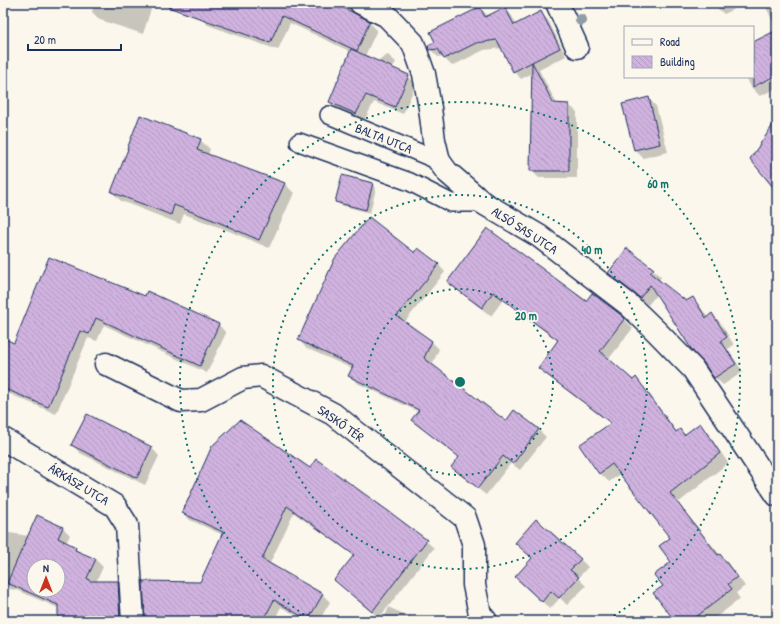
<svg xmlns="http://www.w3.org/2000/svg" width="780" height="624" font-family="'Patrick Hand',sans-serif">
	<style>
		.shadow { fill: #0003; fill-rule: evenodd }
		.building { fill: url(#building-back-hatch); stroke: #1b2f5e; fill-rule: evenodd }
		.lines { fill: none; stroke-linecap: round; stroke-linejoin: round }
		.lane-casing { stroke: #1b2f5e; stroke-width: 20 }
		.street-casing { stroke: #1b2f5e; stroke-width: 25 }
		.lane { stroke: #fbf7ec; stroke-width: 17 }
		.street { stroke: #fbf7ec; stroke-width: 22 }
		.tree { fill: #909da6 }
		.ring { fill: none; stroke: #0f766e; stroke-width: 2; stroke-dasharray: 2 4 }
		.labels { text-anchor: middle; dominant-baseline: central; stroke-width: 3.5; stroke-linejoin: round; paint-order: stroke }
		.street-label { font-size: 13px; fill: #1b2f5e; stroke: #fbf7ec }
		.centre { fill: #0f766e; stroke: #fbf7ec; stroke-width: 2 }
		.ring-label { font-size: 12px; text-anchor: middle; font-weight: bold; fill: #0f766e; stroke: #fbf7ec; stroke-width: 3.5; stroke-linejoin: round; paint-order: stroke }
	</style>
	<defs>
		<pattern id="building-back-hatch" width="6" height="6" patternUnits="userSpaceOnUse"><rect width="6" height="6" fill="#d0b2df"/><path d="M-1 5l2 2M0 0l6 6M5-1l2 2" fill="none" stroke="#b299c2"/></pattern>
	</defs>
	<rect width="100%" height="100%" fill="#fbf7ec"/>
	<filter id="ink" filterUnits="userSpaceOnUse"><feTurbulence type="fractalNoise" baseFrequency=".025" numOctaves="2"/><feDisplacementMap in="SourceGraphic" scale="8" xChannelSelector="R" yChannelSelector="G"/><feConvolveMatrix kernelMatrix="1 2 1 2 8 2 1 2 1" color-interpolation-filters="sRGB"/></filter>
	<g filter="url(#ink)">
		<!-- shadow -->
		<g class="shadow">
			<polygon points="78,3 153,3 143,34 100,20 92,12 93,7"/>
			<polygon points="203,3 332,3 345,10 349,3 356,10 357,16 369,22 377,30 364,58 290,23 278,50 208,25 200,17"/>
			<polygon points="390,3 398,3 396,7"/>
			<polygon points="714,3 747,3 724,14 715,6"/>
			<polygon points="764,3 777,3 777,30"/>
			<polygon points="480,8 488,16 505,8 512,16 516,24 540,12 548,20 566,56 539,70 557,104 569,105 577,112 577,178 539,178 531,170 533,73 521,79 514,71 502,48 484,50 452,66 445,59 443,56 438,57 430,49 436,42"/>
			<polygon points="777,31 777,74 753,85 753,88 777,76 777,88 760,96 751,87 746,77 753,77 753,43"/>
			<polygon points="388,55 396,62 392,69 408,76 416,84 403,114 374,102 364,121 338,109 330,102 337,84 335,82"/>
			<polygon points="648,98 656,106 668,152 643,158 635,150"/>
			<polygon points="777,119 777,195 767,178"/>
			<polygon points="200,140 210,149 208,155 285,184 294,193 269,248 229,231 184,214 180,224 121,201 112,192"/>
			<polygon points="372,184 376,188 370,213 340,205 336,201"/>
			<path d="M 415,254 L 438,264 L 445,272 L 404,323 L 432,342 L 439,349 L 432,365 L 506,422 L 515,412 L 539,430 L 546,437 L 520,470 L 511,463 L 486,495 L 460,475 L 452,467 L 460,458 L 420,427 L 413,420 L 419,412 L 357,383 L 350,376 L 353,369 L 306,348 L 299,340 ZM 357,379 L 424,411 L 424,413 L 357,381 Z"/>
			<polygon points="653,270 661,277 658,281 686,303 692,299 700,306 708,318 712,315 720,322 734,345 728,349 743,372 723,385 715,378 657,294 648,305 617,280 609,273"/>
			<polygon points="448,282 587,302 624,319 633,328 608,360 633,381 636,379 645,388 677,432 680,430 685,435 699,424 708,433 728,463 678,503 720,555 728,564 745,586 736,593 740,599 711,621 583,621 583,618 673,617 664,586 673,563 672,538 620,474 609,482 600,473 611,424 548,376 539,367 559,342 503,300 491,316 457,290"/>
			<polygon points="148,292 219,325 226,333 207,373 104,325 97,341 88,338 56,414 3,391 3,340 14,344 145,298"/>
			<polygon points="87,416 152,448 159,456 145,485 80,453 72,445"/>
			<polygon points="310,470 426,541 434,548 388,607 420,621 383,621 389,607 388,607 379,618 342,587 355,556 294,513 269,565 322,594 330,602 319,621 307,621 281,607 274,621 146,621 201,583 223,535 190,520 183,513"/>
			<path d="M 62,527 L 70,535 L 66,543 L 75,548 L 82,554 L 96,560 L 103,567 L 96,582 L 118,582 L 125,589 L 127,621 L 75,621 L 77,616 L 16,590 L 3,588 L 3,532 L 29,536 ZM 34,566 L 58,566 L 58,590 L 34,590 Z"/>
			<polygon points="580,559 588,567 578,578 586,586 567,605 560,598 550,609 524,585"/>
		</g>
		<!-- building -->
		<g class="building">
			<polygon points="168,3 334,3 370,21 357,51 282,16 270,43 168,7"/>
			<polygon points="480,7 485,17 505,7 514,25 541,11 560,48 532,62 553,103 569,104 569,171 530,171 532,62 513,72 497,40 476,43 444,59 438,49 429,50 428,45 435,42 430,32"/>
			<polygon points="777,30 777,75 753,87 753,42"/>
			<polygon points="351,49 409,75 395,107 366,95 356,114 329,102"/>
			<polygon points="649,97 660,144 634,150 622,104"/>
			<polygon points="140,115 201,139 197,150 285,183 259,240 218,222 174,205 171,215 111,192 128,149 127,149"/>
			<polygon points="777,119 777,192 750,159"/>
			<polygon points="342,175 373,183 366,210 335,202"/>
			<polygon points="369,217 415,253 418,248 439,264 397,316 432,341 424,358 506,421 514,410 539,429 513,464 503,456 478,488 451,467 459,457 411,420 419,410 348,376 353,366 298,340 335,258"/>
			<polygon points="487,228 586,301 592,293 625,318 600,351 633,380 636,377 676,432 680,429 684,435 700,423 720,453 670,493 718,555 720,554 737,577 728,584 732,589 691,621 675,621 653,593 663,586 654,575 671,562 659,546 670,538 612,464 599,474 579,445 611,423 538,368 558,340 493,292 482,308 447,282"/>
			<polygon points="627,248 654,269 650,273 686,301 693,297 706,318 712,313 727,337 721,341 736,364 714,378 703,362 694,353 650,285 640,298 608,273"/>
			<polygon points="49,257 145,296 147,291 219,324 200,366 96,318 89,334 80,331 48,407 3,388 3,338 14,343"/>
			<polygon points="87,414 152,447 137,478 71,445"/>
			<polygon points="240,420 310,468 316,459 391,513 427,540 372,612 334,580 354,555 287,506 262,559 323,594 308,620 274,600 263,621 145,621 143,581 200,582 223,532 182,513 212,446"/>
			<path d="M 37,515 L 63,527 L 58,538 L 76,547 L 75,550 L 96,559 L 87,578 L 90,581 L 118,581 L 120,621 L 58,621 L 58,605 L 7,583 ZM 34,566 L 58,566 L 58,590 L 34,590 Z"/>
			<polygon points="536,519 581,559 570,570 579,577 559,598 551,591 542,602 515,577 532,558 515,543"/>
		</g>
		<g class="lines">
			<!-- lane casing -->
			<g class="lane-casing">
				<g id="lane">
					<polyline points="329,115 439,161"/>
					<polyline points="299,142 410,182 451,203 483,203"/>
				</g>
			</g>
			<!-- street casing -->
			<g class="street-casing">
				<g id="street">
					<polyline points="361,3 387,16 413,43 424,74 430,108 434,140 439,161 447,172 483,203 539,236 629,305 657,332 693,369 777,495"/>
					<polyline points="557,3 577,47"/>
					<polyline points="106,364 181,401 201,400 243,378 261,376 333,414 465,518 474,545 474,585 480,614 486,621"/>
					<polyline points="3,439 115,506 127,525 133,621"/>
				</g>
			</g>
			<!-- lane -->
			<use href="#lane" class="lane"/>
			<!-- street -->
			<use href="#street" class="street"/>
		</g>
		<!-- trees -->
		<circle class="tree" cx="581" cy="20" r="6"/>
	</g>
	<!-- distance rings -->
	<g class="ring">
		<circle cx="460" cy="382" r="93"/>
		<circle cx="460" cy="382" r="187"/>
		<path d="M314 621A280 280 0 1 1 606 621"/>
	</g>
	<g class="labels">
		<!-- street labels -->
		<g class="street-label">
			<text transform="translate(384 138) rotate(22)">BALTA UTCA</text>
			<text transform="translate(525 230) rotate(33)">ALSÓ SAS UTCA</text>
			<text transform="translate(341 423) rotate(35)">SASKŐ TÉR</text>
			<text transform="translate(79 484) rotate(31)">ÁRKÁSZ UTCA</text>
		</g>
	</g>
	<circle cx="460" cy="382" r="6" class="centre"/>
	<g class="ring-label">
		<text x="658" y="188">60 m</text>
		<text x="592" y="254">40 m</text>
		<text x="526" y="320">20 m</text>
	</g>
	<!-- margin -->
	<rect width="780" height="624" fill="none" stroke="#fbf7ec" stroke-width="16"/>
	<rect x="8" y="8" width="764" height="608" fill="none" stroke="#1b2f5e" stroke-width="1.5" filter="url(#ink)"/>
	<!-- legend -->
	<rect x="624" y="26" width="130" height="52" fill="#fbf7ec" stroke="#a1a7b3"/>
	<rect x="632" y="39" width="20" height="6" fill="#fbf7ec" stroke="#a1a7b3"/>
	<text x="660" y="46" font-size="12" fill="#1b2f5e">Road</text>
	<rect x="632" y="56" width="20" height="12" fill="url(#building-back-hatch)" stroke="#a1a7b3"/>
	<text x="660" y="66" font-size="12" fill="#1b2f5e">Building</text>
	<!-- north arrow -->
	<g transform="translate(46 578)"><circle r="19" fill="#fbf7ec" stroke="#a1a7b3"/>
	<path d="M0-3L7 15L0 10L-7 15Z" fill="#c8321e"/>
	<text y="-6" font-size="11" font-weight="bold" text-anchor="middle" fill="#1b2f5e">N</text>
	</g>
	<!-- scale -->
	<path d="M28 44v6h93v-6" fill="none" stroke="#1b2f5e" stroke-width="2"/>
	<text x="34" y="44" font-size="12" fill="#1b2f5e" stroke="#fbf7ec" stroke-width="3" paint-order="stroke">20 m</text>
</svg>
